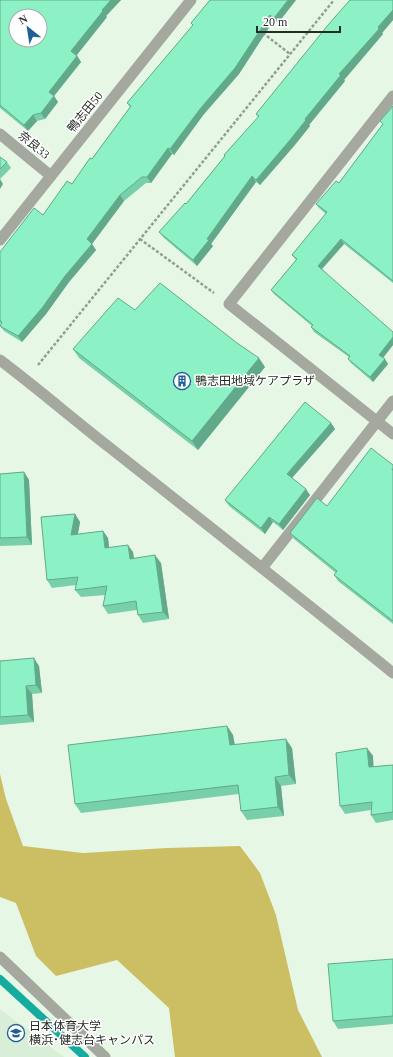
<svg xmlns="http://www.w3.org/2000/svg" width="393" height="1057" font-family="'Times New Roman','Noto Sans JP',serif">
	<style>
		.built { fill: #d8eed7 }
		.forest { fill: #ccbe62 }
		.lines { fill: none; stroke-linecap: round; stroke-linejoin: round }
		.stream { stroke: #15ac9f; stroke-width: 8 }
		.path { stroke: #929e91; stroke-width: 2.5; stroke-dasharray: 3 2; stroke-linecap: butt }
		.minor { stroke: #a5a89f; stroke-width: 11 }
		.tertiary { stroke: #a5a89f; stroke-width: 11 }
		.wall { fill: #78d0aa }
		.shaded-wall { fill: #62a98b }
		.building { fill: #8cf2c6; stroke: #62a98b; fill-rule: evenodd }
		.labels { text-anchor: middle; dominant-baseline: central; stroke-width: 3; stroke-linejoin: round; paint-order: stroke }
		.street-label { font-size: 12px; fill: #262c25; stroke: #fff }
		.poi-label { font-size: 12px; fill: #262c25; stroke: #fff; text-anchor: start }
	</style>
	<rect width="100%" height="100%" fill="#e7f7e6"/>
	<!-- built -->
	<polygon class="built" points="0,1009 64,1057 0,1057"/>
	<!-- forest -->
	<polygon class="forest" points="0,774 6,799 23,846 83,853 167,848 240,846 260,873 276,915 298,1010 322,1057 175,1057 169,1008 117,960 56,976 36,956 16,903 0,897"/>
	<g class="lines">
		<!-- stream -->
		<polyline class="stream" points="0,979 85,1057"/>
		<!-- path -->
		<g class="path">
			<polyline points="263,33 290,54"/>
			<polyline points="140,239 214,293"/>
			<polyline points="38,365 334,0"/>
		</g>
		<!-- minor -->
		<g class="minor">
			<polyline points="393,96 229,304 393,434"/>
			<polyline points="0,134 51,176"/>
			<polyline points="0,240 191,0"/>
			<polyline points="262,568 393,401"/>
			<polyline points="0,957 105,1057"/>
		</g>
		<!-- tertiary -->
		<path class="tertiary" d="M 0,360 C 37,388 72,418 109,447 C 204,522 299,597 393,673"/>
	</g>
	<!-- wall -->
	<g class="wall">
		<polygon points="0,0 121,0 106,16 107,17 77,55 81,62 54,96 58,102 45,119 37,121 28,131 0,108"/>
		<polygon points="296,0 278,23 274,20 239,74 204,114 174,155 172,154 151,183 146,183 124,201 92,244 96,250 69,282 46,314 22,342 4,331 0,326 1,323 0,323 0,252 43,215 72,184 92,159 130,107 127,103 193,26 191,23"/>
		<polygon points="393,0 393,20 382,33 383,34 344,80 345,81 309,125 310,126 294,146 260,185 256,182 211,244 213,246 197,266 164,238 159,232 186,204 225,156 224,155 259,117 256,114 285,80"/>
		<polygon points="393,106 393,283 344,244 322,269 393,345 383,358 388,364 373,382 351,363 348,359 349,357 314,332 311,327 312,326 274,294 271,290 296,260 292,255 326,214 319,208 316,204 339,183 383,124 380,121"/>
		<polygon points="0,157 7,162 11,168 0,179"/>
		<polygon points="73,349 265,367 198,450 79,358"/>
		<polygon points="331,423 335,429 292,478 310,495 283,530 273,522 265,534 229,506 225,500"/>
		<polygon points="393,465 393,624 338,581 334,575 336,573 294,539 290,533 327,506"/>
		<polygon points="24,472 29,480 32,545 0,546 0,474"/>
		<polygon points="75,514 80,522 78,534 103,531 108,538 109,547 133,552 134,558 161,563 169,619 143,623 138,615 137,610 108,614 103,606 105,595 81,597 75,590 76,585 52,588 47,580"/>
		<polygon points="0,661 39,666 42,693 32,694 34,722 0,725"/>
		<polygon points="227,726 233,735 235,745 292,748 296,784 281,786 284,816 247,820 241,811 239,794 81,813 75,804"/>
		<polygon points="367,748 373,756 373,767 393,765 393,820 376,823 371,815 371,810 345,814 340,806"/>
		<polygon points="393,959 393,1024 338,1029 333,1021"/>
	</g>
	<!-- shaded-wall -->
	<g class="shaded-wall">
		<polygon points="111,0 121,0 106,16 107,17 75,57 71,51 102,10"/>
		<polygon points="288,0 296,0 278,23 274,18"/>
		<polygon points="393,10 393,20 382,33 383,34 344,80 345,81 309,125 305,119 339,74 378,27"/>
		<polygon points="270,15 274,20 239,74 204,114 174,155 170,149"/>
		<polygon points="77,56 81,62 54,96 58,102 45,119 41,113 49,92"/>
		<polygon points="33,115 37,121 28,131 24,125"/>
		<polygon points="306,120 310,126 294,146 260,185 256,180"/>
		<polygon points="168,148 172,154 151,183 147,177"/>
		<polygon points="252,176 256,182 211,244 213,246 197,266 193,260 207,239"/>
		<polygon points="0,179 3,184 0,189"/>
		<polygon points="120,195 124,201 92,244 96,250 69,282 46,314 22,342 18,336 87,239"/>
		<polygon points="341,239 344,244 321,270 318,266"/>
		<polygon points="393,337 393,345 382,359 379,355"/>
		<polygon points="259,358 265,367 198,450 192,441"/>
		<polygon points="385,359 388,364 373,382 370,377"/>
		<polygon points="331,423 335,429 291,479 287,474"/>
		<polygon points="24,472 29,480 32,545 27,537"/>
		<polygon points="306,489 310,495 283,530 279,524"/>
		<polygon points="75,514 80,522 76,543 71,535"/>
		<polygon points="269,517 273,522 265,534 261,528"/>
		<polygon points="103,531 108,538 110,555 105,548"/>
		<polygon points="128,545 133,552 135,567 130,559"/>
		<polygon points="155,555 161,563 169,619 163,612"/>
		<polygon points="34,658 39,666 42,693 36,685"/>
		<polygon points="26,686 32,694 34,722 28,715"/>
		<polygon points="227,726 233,735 236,754 230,745"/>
		<polygon points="286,739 292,748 296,784 289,775"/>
		<polygon points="367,748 373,756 374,775 369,767"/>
		<polygon points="275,777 281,786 284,816 278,807"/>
	</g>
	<!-- building -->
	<g class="building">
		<path d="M 0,0 L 111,0 L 102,10 L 103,11 L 71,51 L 77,56 L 49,92 L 54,96 L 41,113 L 33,115 L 24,125 L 0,105 ZM 16,16 L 40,16 L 40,40 L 16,40 Z"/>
		<polygon points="210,0 288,0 274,18 270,15 235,68 200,109 170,149 168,148 147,177 142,177 120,195 87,239 92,244 65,276 42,308 18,336 0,326 2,322 0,320 0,252 34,208 43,215 67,181 72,184 90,158 92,159 131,106 127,103 193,25 191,23"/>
		<polygon points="350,0 393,0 393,10 378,27 379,29 339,74 341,75 305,119 306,120 290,140 256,180 252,176 207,239 209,240 193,260 159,232 185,203 186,204 225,156 224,155 259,116 256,114 328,25"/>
		<polygon points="393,106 393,281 341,239 318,266 393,332 393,337 379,355 385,359 370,377 348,359 350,356 311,327 313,325 271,290 297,259 292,255 327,212 316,204 336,181 339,183 383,124 380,121"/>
		<polygon points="0,157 7,162 0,169"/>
		<polygon points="160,283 237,343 259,358 192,441 73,349 118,298 135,310"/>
		<polygon points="305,402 331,423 287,474 306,489 279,524 269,517 261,528 225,500"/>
		<polygon points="371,448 393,465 393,468 392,470 393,470 393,621 334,575 337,571 290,533 317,498 327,506"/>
		<polygon points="24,472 27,537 0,538 0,474"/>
		<polygon points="75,514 71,535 103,531 105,548 128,545 130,559 155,555 163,612 138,615 136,601 103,606 107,586 75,590 78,577 47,580 41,517"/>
		<polygon points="34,658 36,685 26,686 28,715 0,717 0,661"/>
		<polygon points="227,726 230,745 286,739 289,775 275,777 278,807 241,811 238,785 75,804 68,745"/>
		<polygon points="367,748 369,767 393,765 393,812 371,815 372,802 340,806 336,753"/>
		<polygon points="393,959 393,1016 333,1021 328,964"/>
	</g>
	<!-- icons -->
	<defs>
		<g id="building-ring" transform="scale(0.9)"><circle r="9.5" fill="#fff" stroke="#216096" stroke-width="1.5"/><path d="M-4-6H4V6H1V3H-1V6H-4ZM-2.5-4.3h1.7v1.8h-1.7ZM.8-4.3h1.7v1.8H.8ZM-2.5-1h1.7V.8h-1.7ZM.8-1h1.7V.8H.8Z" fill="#216096"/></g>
		<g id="university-ring" transform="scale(0.9)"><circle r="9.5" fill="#fff" stroke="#216096" stroke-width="1.5"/><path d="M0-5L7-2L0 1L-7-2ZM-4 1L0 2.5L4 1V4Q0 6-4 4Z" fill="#216096"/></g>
	</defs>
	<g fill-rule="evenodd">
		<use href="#building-ring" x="182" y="381"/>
		<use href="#university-ring" x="16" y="1033"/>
	</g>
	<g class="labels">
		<!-- street labels -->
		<g class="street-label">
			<text transform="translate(85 112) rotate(-51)">鴨志田50</text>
			<text transform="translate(34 145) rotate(39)">奈良33</text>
		</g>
		<!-- poi labels -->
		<g class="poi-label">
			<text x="195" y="381">鴨志田地域ケアプラザ</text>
			<text x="29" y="1026">日本体育大学<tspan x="29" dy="14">横浜･健志台キャンパス</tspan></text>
		</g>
	</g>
	<!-- north arrow -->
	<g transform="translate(28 28) rotate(330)"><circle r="19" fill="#ffffff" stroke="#a8aba8"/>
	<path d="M0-3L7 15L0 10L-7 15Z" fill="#216096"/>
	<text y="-6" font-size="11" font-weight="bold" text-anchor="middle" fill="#262c25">N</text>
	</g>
	<!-- scale -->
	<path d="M257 26v6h83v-6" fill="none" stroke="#262c25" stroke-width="2"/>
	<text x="263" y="26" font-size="12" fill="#262c25" stroke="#ffffff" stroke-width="3" paint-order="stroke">20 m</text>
</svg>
